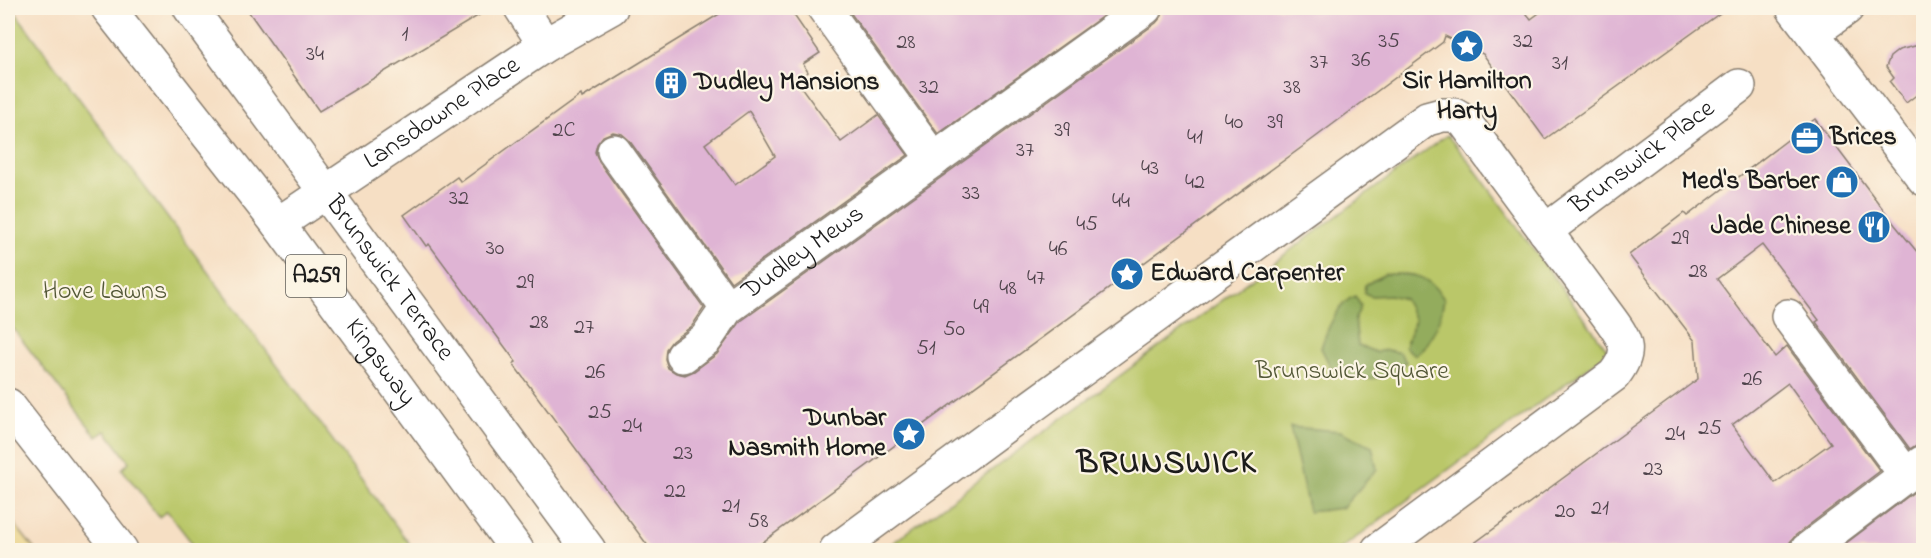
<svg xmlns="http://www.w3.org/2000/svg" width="1931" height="558" font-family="'Indie Flower',sans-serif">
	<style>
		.green { fill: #bac769; stroke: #6b7242; stroke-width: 1.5 }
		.forest { fill: #93ac5d; stroke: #58643c; stroke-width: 1.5 }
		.sand { fill: #eeda9e; stroke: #857b5d; stroke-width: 1.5 }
		.building { fill: #dfb4d4; fill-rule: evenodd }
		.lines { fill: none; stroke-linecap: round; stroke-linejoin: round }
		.street-casing { stroke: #897e70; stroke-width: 36 }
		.secondary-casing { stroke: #897e70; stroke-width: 36 }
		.primary-casing { stroke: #897e70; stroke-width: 36 }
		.street { stroke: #fff; stroke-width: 33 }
		.secondary { stroke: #fff; stroke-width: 33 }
		.primary { stroke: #fff; stroke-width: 33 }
		.labels { text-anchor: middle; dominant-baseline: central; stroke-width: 4.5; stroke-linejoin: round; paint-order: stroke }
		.number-label { font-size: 22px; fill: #4d424a }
		.shield { fill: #fcf5e5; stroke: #5f5d58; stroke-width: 1.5 }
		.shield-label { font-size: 24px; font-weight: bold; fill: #1c1c1c }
		.poi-label { font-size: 26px; font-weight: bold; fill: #1c1c1c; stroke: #fcf5e5; text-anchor: start }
		.street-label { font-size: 26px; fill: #1c1c1c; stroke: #fcf5e5 }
		.park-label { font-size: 26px; fill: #535837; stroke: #fcf5e5 }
		.district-label { font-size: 32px; font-weight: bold; letter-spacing: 1.5px; fill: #1c1c1c; stroke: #fcf5e5 }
	</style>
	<rect width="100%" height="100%" fill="#fcf5e5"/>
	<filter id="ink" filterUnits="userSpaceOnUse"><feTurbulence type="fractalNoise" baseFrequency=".0167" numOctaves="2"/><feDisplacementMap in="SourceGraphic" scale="12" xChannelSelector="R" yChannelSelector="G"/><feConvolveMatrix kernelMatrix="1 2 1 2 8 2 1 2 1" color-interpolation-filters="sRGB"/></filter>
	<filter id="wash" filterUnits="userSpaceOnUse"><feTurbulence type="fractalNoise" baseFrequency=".008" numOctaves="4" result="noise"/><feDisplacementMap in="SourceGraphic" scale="24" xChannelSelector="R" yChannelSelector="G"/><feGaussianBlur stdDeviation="1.35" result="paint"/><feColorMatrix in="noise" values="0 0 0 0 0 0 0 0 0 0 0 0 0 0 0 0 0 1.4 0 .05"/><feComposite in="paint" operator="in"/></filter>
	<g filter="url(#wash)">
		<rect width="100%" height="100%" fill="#f6dfc4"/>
		<!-- green -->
		<g class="green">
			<polygon points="8,8 12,8 414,550 185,550 192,543 167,511 159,517 122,469 129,462 106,431 97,437 8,322"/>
			<polygon points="1447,135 1471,164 1609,352 1339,550 883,550"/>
		</g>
		<!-- forest -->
		<g class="forest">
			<path d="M 1385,274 C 1414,274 1427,273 1444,299 C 1441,320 1432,343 1415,355 L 1405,347 L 1415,320 L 1404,299 L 1390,295 L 1372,296 L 1364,293 L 1365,285 Z"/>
			<path d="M 1355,296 L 1361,306 L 1355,319 L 1358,345 L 1375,352 L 1387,350 L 1400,353 L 1406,362 C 1395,376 1370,382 1353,377 C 1345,375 1338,371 1331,368 L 1321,348 C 1326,332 1338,302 1355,296 Z"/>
			<polygon points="1290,427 1340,431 1372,446 1377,469 1342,508 1309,512"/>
		</g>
		<!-- sand -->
		<polygon class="sand" points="9,517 35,550 8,550 8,518"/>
		<g id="blocks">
			<!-- building -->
			<g class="building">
				<polygon points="246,8 491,8 319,111"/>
				<path d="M 729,8 L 789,8 L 820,53 L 803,64 L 808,72 L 796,80 L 841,142 L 878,115 L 908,155 L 731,282 L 629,140 L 622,134 L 613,132 L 603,136 L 597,144 L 595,152 L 599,162 L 704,308 L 692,326 L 672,341 L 666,349 L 665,359 L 668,368 L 676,373 L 685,375 L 694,371 L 717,354 L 741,321 L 1156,23 L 1162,16 L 1164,8 L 1522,8 L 1531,19 L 1546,8 L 1727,8 L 1545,139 L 1483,54 L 1445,36 L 1443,42 L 1309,142 L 752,550 L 651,550 L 513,364 L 516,362 L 429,244 L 426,246 L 404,215 L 457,177 L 461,182 L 581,95 L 582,98 ZM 749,111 L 775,156 L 735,185 L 705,144 Z"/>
				<polygon points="847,8 1114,8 938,134"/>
				<polygon points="1923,44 1923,90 1906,103 1890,82 1894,78 1886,67 1890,57 1899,50"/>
				<path d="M 1815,119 L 1895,225 L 1923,259 L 1923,441 L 1910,449 L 1816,322 L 1819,320 L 1762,245 L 1717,279 L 1775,357 L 1787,346 L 1880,471 L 1796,535 L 1790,542 L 1789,550 L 1465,550 L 1698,379 L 1695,341 L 1629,255 L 1684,213 L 1687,216 ZM 1788,383 L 1831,443 L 1775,483 L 1732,425 Z"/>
				<polygon points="1914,492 1923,504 1923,550 1837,550"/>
			</g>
		</g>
	</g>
	<g filter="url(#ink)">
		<use href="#blocks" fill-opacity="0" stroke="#897e70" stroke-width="1.5"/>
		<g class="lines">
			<!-- street casing -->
			<g class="street-casing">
				<g id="street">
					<path id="s1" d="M 190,8 L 589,550"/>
					<polyline points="521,8 545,45"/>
					<polyline points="824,8 934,160"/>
					<polyline points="1812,33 1847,8"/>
					<polyline points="614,151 727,308"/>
					<path id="s2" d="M 278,224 L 545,45 L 611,8"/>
					<path id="s3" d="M 1545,231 L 1739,86"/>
					<polyline points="1788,316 1906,475"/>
					<path id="s4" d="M 683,356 L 706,339 L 727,308 L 1145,8"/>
					<polyline points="8,405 121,550"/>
					<path d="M 836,550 L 995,433 L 1427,119 L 1442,115 L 1454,115 L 1464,121 L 1611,320 C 1627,342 1632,352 1614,375 L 1378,550"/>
					<polyline points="1807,550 1922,463"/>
				</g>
			</g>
			<!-- secondary casing -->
			<g class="secondary-casing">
				<polyline id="secondary" points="1793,8 1924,179"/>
			</g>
			<!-- primary casing -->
			<g class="primary-casing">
				<g id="primary">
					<path id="s5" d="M 108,8 L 278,224 L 517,550"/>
				</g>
			</g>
			<!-- street -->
			<use href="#street" class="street"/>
			<!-- secondary -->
			<use href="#secondary" class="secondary"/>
			<!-- primary -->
			<use href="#primary" class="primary"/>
		</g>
	</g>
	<!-- icons -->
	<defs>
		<g id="sight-disc" transform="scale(1.725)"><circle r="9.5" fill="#1f6fb2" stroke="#fcf5e5"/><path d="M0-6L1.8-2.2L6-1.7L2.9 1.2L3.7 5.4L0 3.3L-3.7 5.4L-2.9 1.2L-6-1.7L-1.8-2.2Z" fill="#fff"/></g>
		<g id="building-disc" transform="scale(1.725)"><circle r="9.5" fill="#1f6fb2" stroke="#fcf5e5"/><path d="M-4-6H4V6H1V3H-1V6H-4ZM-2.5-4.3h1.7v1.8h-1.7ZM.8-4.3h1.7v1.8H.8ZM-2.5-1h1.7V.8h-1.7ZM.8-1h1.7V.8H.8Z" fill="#fff"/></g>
		<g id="office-disc" transform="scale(1.725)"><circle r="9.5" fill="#1f6fb2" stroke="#fcf5e5"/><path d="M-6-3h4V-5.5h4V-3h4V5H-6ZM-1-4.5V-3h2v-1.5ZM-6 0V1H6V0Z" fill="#fff"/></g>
		<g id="shop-disc" transform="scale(1.725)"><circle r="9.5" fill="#1f6fb2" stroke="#fcf5e5"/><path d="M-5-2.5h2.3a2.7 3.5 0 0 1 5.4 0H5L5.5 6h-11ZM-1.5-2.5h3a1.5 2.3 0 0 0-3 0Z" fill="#fff"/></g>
		<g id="restaurant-disc" transform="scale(1.725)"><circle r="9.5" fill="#1f6fb2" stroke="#fcf5e5"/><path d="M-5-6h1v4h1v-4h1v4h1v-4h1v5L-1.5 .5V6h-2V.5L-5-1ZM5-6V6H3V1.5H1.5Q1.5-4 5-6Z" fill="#fff"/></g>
	</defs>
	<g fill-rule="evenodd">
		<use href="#sight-disc" x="1467" y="46"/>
		<use href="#building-disc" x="671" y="83"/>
		<use href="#office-disc" x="1807" y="138"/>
		<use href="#shop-disc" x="1842" y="182"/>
		<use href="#restaurant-disc" x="1874" y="227"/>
		<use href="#sight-disc" x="1127" y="274"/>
		<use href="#sight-disc" x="909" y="434"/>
	</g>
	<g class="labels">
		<!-- number labels -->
		<g class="number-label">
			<text x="405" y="35">1</text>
			<text x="1389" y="42">35</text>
			<text x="1523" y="42">32</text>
			<text x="906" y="43">28</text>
			<text x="315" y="55">34</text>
			<text x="1361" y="61">36</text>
			<text x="1319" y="63">37</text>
			<text x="1560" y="64">31</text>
			<text x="929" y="88">32</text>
			<text x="1292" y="88">38</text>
			<text x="1234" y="123">40</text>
			<text x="1275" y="123">39</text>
			<text x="564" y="131">2C</text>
			<text x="1062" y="131">39</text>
			<text x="1195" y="138">41</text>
			<text x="1025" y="151">37</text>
			<text x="1150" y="169">43</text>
			<text x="1195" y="183">42</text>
			<text x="971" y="194">33</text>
			<text x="459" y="199">32</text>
			<text x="1121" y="202">44</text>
			<text x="1087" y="225">45</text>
			<text x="1680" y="239">29</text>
			<text x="495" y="249">30</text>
			<text x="1058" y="250">46</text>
			<text x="1698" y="272">28</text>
			<text x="1036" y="279">47</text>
			<text x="525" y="283">29</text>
			<text x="1008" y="289">48</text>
			<text x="981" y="308">49</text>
			<text x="539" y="323">28</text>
			<text x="584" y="328">27</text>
			<text x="954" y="330">50</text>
			<text x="926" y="349">51</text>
			<text x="595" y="373">26</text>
			<text x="1752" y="380">26</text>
			<text x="600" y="413">25</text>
			<text x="632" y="427">24</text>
			<text x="1710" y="429">25</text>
			<text x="1675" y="435">24</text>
			<text x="683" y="454">23</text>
			<text x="1653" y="470">23</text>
			<text x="675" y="492">22</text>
			<text x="731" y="507">21</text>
			<text x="1600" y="509">21</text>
			<text x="1565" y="512">20</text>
			<text x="758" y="522">58</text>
		</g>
		<!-- shield labels -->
		<rect class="shield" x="286" y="255" width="60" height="42" rx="4.5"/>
		<g class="shield-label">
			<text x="316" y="276">A259</text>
		</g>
		<!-- poi labels -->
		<g class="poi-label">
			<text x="1467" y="82" text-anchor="middle">Sir Hamilton<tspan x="1467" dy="30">Harty</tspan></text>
			<text x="694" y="83">Dudley Mansions</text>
			<text x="1830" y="138">Brices</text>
			<text x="1819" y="182" text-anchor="end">Med's Barber</text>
			<text x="1851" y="227" text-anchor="end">Jade Chinese</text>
			<text x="1150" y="274">Edward Carpenter</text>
			<text x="886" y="419" text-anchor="end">Dunbar<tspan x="886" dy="30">Nasmith Home</tspan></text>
		</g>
		<!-- street labels -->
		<g class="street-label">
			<text stroke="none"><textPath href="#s2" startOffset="198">Lansdowne Place</textPath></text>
			<text stroke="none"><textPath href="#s3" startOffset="122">Brunswick Place</textPath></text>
			<text stroke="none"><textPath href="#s4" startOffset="160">Dudley Mews</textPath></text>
			<text stroke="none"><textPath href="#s1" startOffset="336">Brunswick Terrace</textPath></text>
			<text stroke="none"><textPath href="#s5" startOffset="447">Kingsway</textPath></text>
		</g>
		<!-- park labels -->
		<g class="park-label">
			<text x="105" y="292">Hove Lawns</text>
			<text x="1352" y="372">Brunswick Square</text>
		</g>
		<!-- district labels -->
		<g class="district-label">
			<text x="1167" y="464">BRUNSWICK</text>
		</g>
	</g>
	<!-- margin -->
	<rect width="1931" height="558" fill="none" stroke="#fcf5e5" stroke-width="30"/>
</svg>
